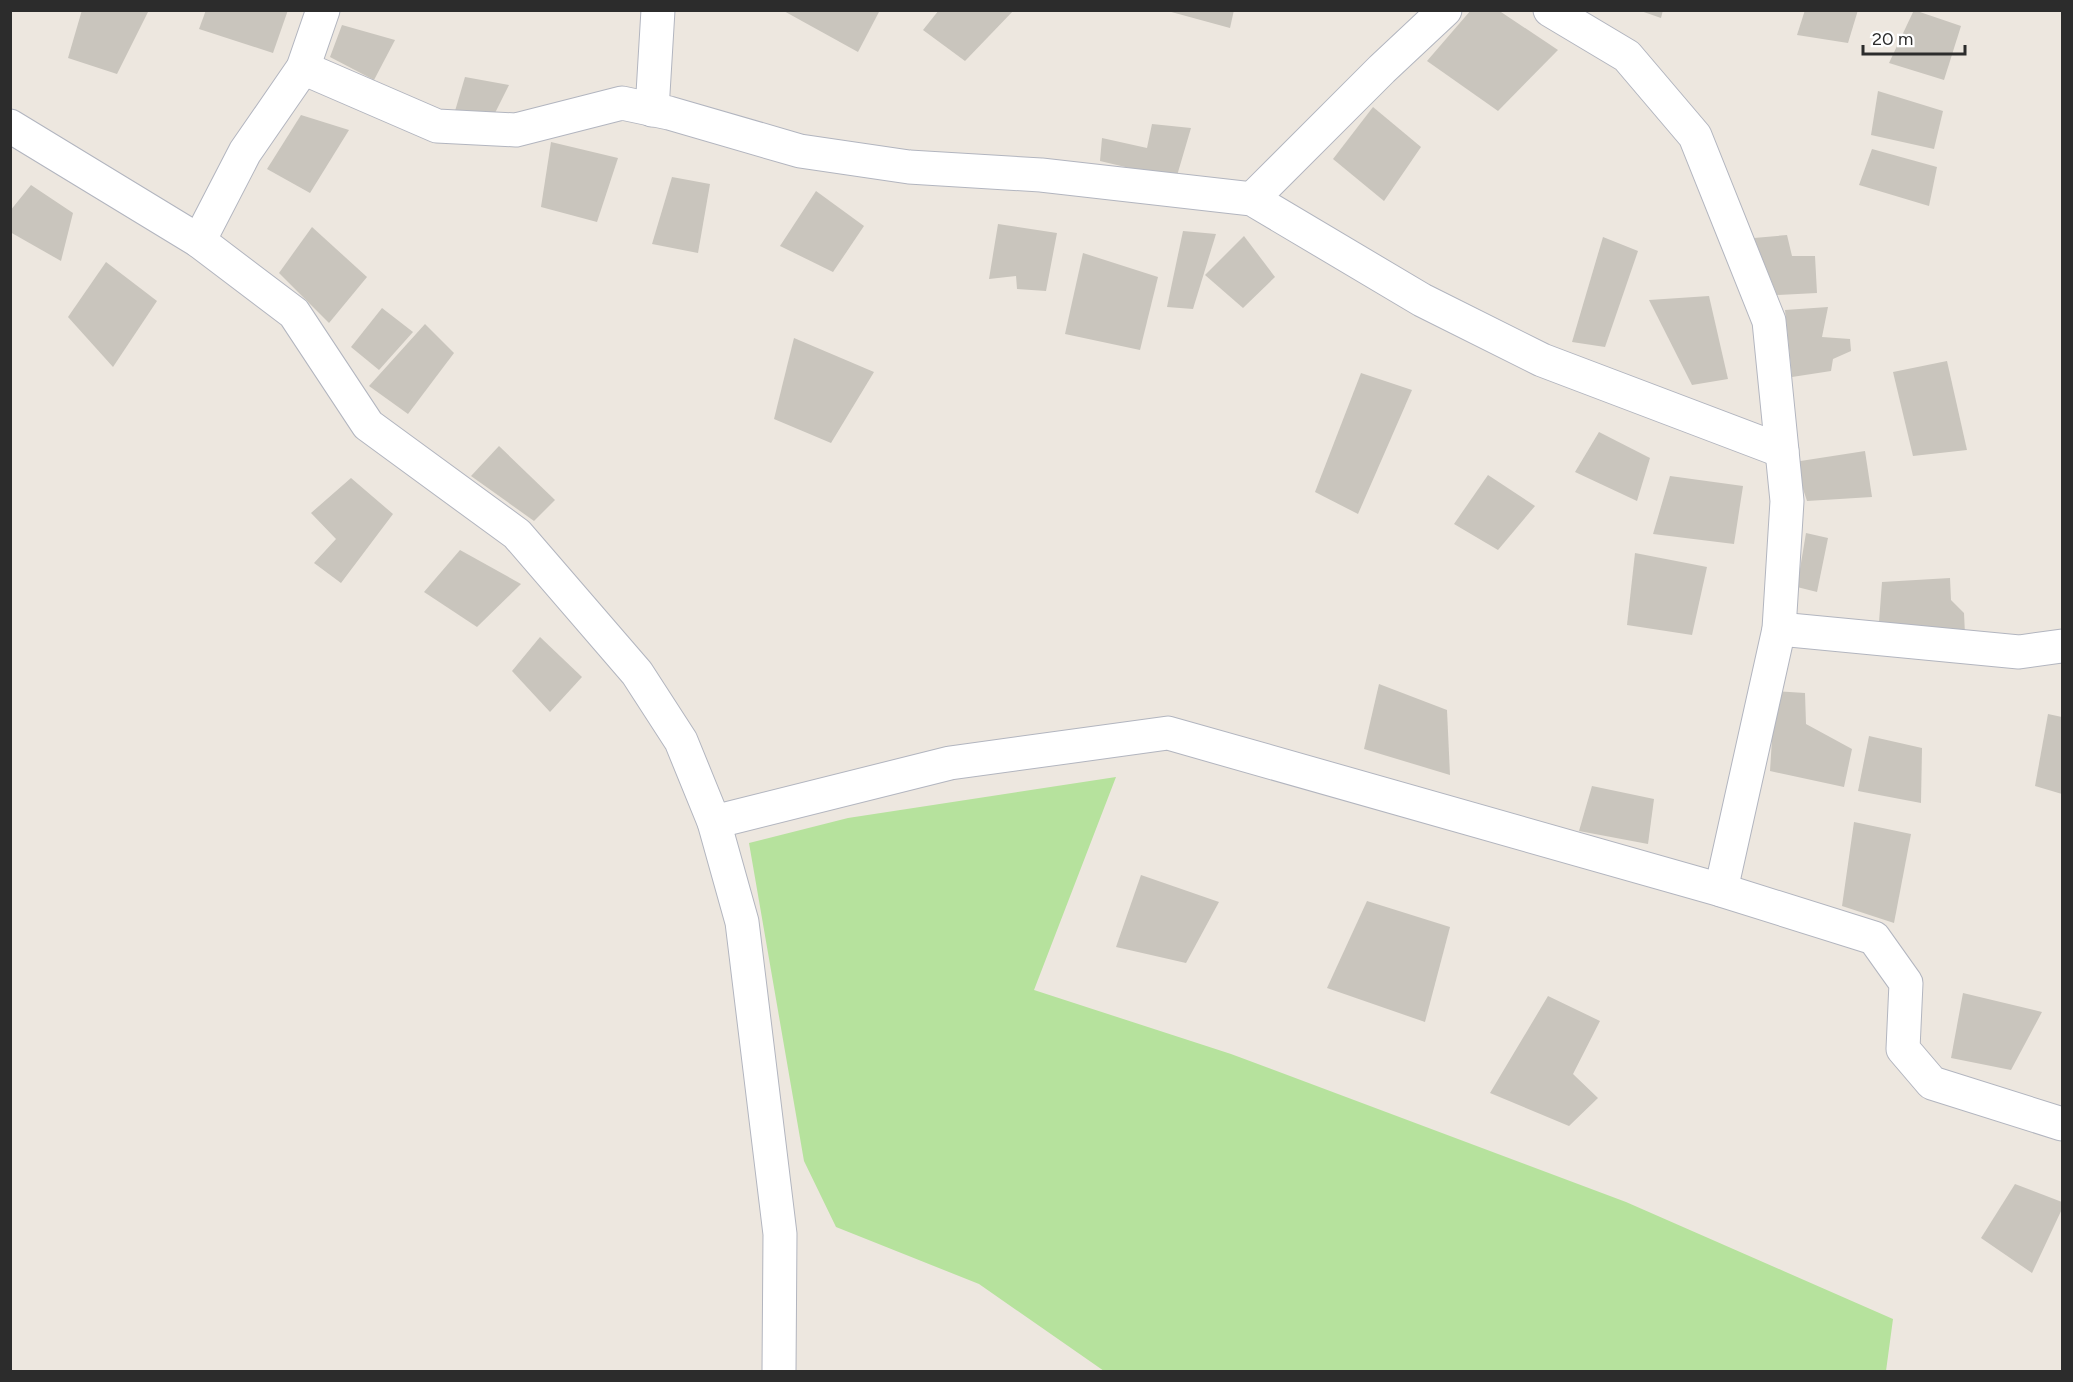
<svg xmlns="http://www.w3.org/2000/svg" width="2073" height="1382" font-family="Figtree,sans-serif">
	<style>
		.green { fill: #b6e29d }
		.building { fill: #c9c5bd }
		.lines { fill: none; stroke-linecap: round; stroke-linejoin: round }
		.street-casing { stroke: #b2b5bf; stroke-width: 35 }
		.street { stroke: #fff; stroke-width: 33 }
	</style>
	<rect width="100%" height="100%" fill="#ede7df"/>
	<!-- green -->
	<polygon class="green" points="1116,777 1034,990 1231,1054 1626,1202 1893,1319 1886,1371 1104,1371 979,1284 836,1227 804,1161 749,843 848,818"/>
	<!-- building -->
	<g class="building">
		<polygon points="82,10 149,10 117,74 68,58"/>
		<polygon points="206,10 288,10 273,53 199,29"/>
		<polygon points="782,10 880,10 858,52"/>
		<polygon points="939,10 1014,10 965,61 923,30"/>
		<polygon points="1164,10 1234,10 1230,28"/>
		<polygon points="1471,10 1498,10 1558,50 1498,111 1427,61"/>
		<polygon points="1638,10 1663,10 1661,18"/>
		<polygon points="1805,10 1858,10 1848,43 1797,35"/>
		<polygon points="1914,10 1961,26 1944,80 1889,63"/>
		<polygon points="342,25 395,40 374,80 330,57"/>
		<polygon points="465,77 509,85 493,117 455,111"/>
		<polygon points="1878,91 1943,111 1934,149 1871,135"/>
		<polygon points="1373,107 1421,147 1384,201 1333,159"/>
		<polygon points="301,115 349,130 310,193 267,169"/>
		<polygon points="1152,124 1191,128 1176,179 1100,161 1102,138 1147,148"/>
		<polygon points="551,142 618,158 597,222 541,207"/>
		<polygon points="1872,149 1937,167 1929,206 1859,185"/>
		<polygon points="672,177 710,184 698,253 652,244"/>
		<polygon points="31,185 73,213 61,261 10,232 10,211"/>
		<polygon points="816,191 864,226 833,272 780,246"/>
		<polygon points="998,224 1057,233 1046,291 1017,289 1016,276 989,279"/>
		<polygon points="312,227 367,277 329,323 279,273"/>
		<polygon points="1183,231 1216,234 1193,309 1167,307"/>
		<polygon points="1787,235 1792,256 1815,256 1817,293 1777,295 1754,238"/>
		<polygon points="1244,236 1275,277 1243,308 1205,275"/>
		<polygon points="1603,237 1638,251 1605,347 1572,342"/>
		<polygon points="1083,253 1158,277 1140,350 1065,334"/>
		<polygon points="106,262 157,301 113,367 68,317"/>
		<polygon points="1709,296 1728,379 1692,385 1649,300"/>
		<polygon points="1828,307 1822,337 1850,339 1851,351 1833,359 1831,371 1792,377 1785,310"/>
		<polygon points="382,308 413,332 379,370 351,347"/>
		<polygon points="425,324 454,353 408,414 369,386"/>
		<polygon points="794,338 874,372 831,443 774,419"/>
		<polygon points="1947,361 1967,450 1913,456 1893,372"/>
		<polygon points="1361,373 1412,390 1358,514 1315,492"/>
		<polygon points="1599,432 1650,458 1637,501 1575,472"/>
		<polygon points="499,446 555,500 534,521 471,476"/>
		<polygon points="1865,451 1872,497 1807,501 1794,462"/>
		<polygon points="1488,475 1535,506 1498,550 1454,524"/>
		<polygon points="1670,476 1743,486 1734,544 1653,534"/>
		<polygon points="351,478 393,514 341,583 314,563 336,539 311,513"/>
		<polygon points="1806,533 1828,538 1817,592 1797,587"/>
		<polygon points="460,550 521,584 477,627 424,592"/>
		<polygon points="1635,553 1707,567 1692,635 1627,625"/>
		<polygon points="1950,578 1951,600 1964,613 1965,634 1879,622 1882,582"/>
		<polygon points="540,637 582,677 550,712 512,671"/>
		<polygon points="1379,684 1447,710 1450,775 1364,749"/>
		<polygon points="1775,691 1805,693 1806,724 1852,749 1844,787 1770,771"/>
		<polygon points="2048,714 2062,717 2062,794 2035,786"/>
		<polygon points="1869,736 1922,748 1921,803 1858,791"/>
		<polygon points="1592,786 1654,799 1648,844 1579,831"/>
		<polygon points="1854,822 1911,834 1894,923 1842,906"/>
		<polygon points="1141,875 1219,902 1186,963 1116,947"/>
		<polygon points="1367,901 1450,927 1425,1022 1327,988"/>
		<polygon points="1963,993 2042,1012 2011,1070 1951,1058"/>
		<polygon points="1548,996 1600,1021 1573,1074 1598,1098 1569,1126 1490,1093"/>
		<polygon points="2015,1184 2062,1202 2062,1209 2032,1273 1981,1238"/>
	</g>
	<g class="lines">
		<!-- street casing -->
		<g class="street-casing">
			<g id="street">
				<polyline points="1550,10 1627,56 1695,136 1769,321 1787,501 1779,629 1721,890"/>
				<polyline points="303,68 437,126 516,130 622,103 669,113 800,151 909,167 1041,175 1252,199 1422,300 1542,360 1782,451"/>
				<polyline points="652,110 658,10"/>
				<polyline points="10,126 199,241 294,313 368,425 517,534 637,673 681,741 714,822 742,922 780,1234 779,1372"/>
				<polyline points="1252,199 1382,69 1445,10"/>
				<polyline points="199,241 245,152 303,68 323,10"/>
				<polyline points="1779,629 2019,652 2062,646"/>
				<polyline points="714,822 950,763 1168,733 1721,890 1874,938 1906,983 1903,1049 1932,1083 2062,1124"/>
			</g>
		</g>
		<!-- street -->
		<use href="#street" class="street"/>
	</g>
	<!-- border -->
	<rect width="2073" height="1382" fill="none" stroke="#2c2c2c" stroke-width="24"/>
	<!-- scale -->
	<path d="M1863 45v9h102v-9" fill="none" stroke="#2c2c2c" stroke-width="3"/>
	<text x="1872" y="45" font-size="18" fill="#2c2c2c" stroke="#ffffff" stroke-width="4.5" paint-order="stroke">20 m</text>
</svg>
